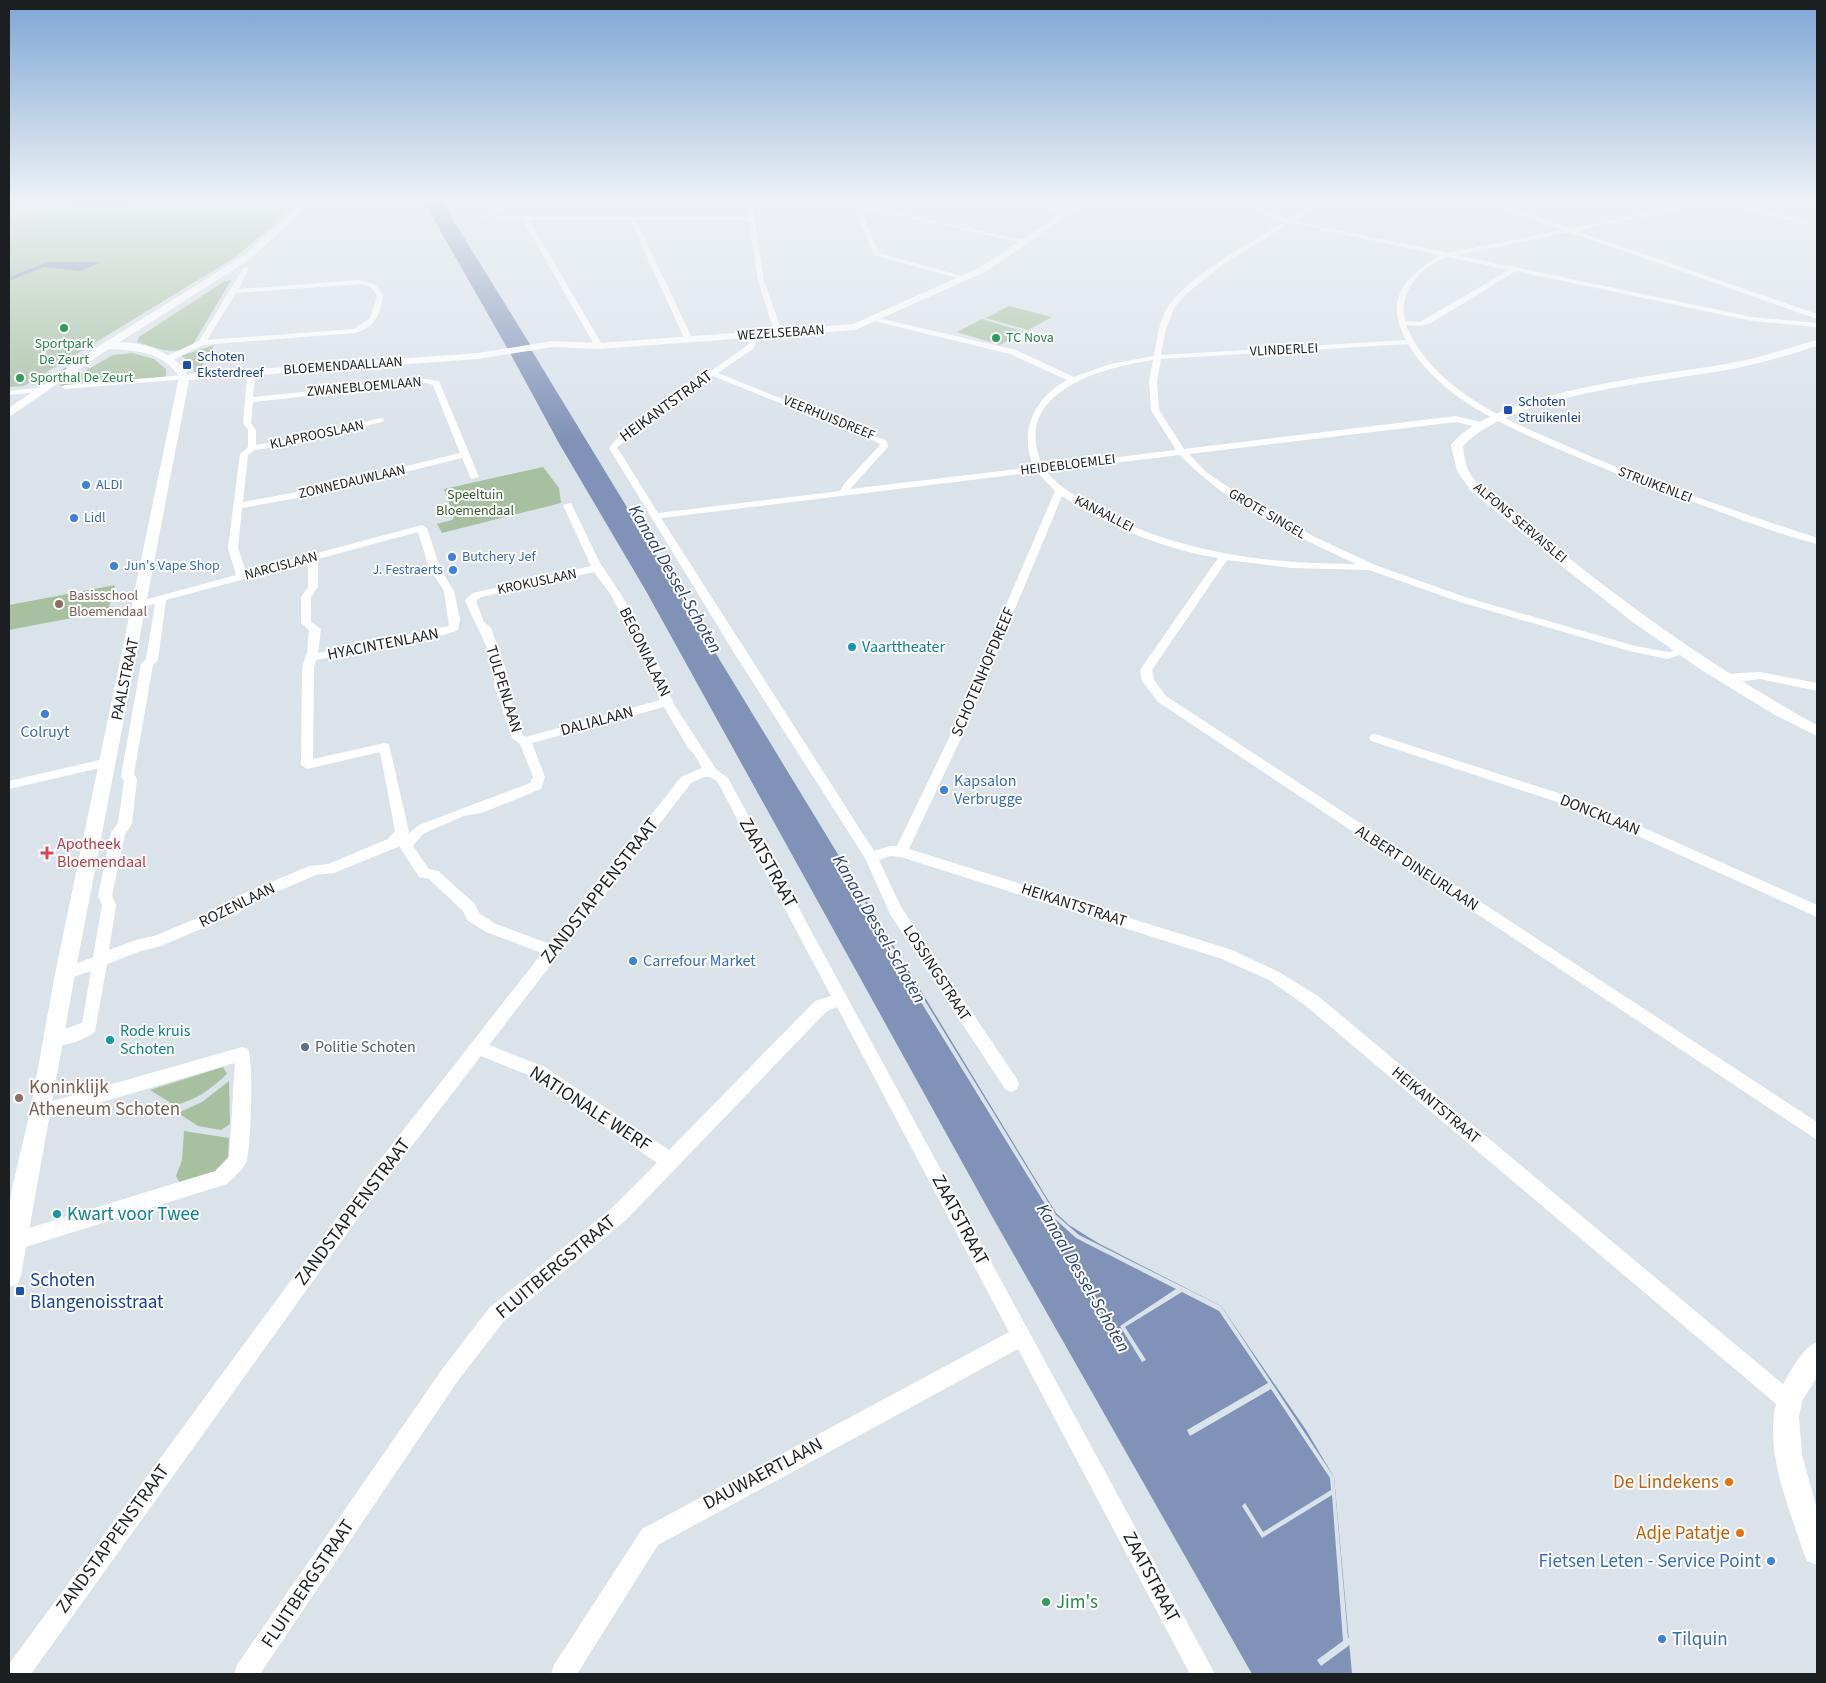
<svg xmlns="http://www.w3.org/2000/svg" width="1826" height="1683" font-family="'Source Sans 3',sans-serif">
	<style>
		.green { fill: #a7c1a0 }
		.water { fill: #8092b7 }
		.pier { fill: #dae2ea }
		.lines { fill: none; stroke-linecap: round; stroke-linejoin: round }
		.stream { stroke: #8092b7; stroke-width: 2.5 }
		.minor { fill: #fff; fill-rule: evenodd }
		.tertiary { fill: #fff; fill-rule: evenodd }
		.secondary { fill: #fff; fill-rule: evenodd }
		.leisure-dot { fill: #2e9e5b; stroke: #fff; stroke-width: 2 }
		.transit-dot { fill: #1a4fb4; stroke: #fff; stroke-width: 2 }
		.shop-dot { fill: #3f7fe0; stroke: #fff; stroke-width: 2 }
		.education-dot { fill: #8d6e63; stroke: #fff; stroke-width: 2 }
		.culture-dot { fill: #0f9aa8; stroke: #fff; stroke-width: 2 }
		.health-dot { fill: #e0444e; stroke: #fff; stroke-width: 2 }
		.service-dot { fill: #5c6f8a; stroke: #fff; stroke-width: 2 }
		.food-dot { fill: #e8710a; stroke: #fff; stroke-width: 2 }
		.labels { text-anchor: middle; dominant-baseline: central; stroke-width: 4; stroke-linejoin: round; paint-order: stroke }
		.far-street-label { font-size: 14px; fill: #1c1f22; stroke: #fff }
		.far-leisure-label { font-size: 14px; fill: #27864d; stroke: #fff; text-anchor: start }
		.far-transit-label { font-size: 14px; fill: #164399; stroke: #fff; text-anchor: start }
		.far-shop-label { font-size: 14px; fill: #366cbe; stroke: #fff; text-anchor: start }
		.far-park-label { font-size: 14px; fill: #365d2b; stroke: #fff }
		.far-education-label { font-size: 14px; fill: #785e54; stroke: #fff; text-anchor: start }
		.street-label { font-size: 16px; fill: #1c1f22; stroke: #fff }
		.culture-label { font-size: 16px; fill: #0d838f; stroke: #fff; text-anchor: start }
		.shop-label { font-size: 16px; fill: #366cbe; stroke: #fff; text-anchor: start }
		.health-label { font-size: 16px; fill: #be3a42; stroke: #fff; text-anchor: start }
		.service-label { font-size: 16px; fill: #4e5e75; stroke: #fff; text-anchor: start }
		.water-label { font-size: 18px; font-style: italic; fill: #2d4376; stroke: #fff }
		.near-street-label { font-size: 19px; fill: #1c1f22; stroke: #fff }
		.near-education-label { font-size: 19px; fill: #785e54; stroke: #fff; text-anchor: start }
		.near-culture-label { font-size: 19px; fill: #0d838f; stroke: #fff; text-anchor: start }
		.near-transit-label { font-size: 19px; fill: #164399; stroke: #fff; text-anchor: start }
		.near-food-label { font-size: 19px; fill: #c56008; stroke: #fff; text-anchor: end }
		.near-shop-label { font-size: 19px; fill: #366cbe; stroke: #fff; text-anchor: end }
		.near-leisure-label { font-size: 19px; fill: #27864d; stroke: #fff; text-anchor: start }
	</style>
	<rect width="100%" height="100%" fill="#dae2ea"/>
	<!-- green -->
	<g class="green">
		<polygon points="78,202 119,202 149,209 291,207 270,228 234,258 24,386 9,387 9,217"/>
		<path d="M 231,280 L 192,346 C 172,356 157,348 137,342 L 139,337 L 225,281 Z"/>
		<polygon points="1009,306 1052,317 1028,330 986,318"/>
		<polygon points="982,319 1025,332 1000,345 957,332"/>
		<polygon points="214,345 199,372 194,372 193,363 181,356"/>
		<polygon points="132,353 154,359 166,369 166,377 59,386 113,355"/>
		<polygon points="543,467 559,488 561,503 442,533 437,524 452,520 454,516 444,489"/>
		<polygon points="115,585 108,611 9,630 9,605"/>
		<path d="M 223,1067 L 227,1074 C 211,1089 195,1101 174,1105 L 150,1090 Z"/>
		<polygon points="229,1081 230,1124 221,1130 198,1126 178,1113 202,1102"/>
		<polygon points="184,1131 229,1138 228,1157 215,1173 181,1185 176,1176 182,1160"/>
	</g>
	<!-- water -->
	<g class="water">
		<polygon points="424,202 442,202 531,346 524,348 526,351 532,351 1056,1213 1069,1225 1098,1243 1221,1306 1306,1430 1334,1477 1352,1674 1252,1674 993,1218 646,591 560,445 510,353"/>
		<polygon points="48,262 101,262 81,271 44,267 9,281 9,277"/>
	</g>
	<!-- pier -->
	<polygon class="pier" points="858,891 1056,1215 1079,1235 1221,1306 1334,1477 1348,1638 1351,1637 1351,1644 1321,1666 1317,1660 1343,1641 1332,1495 1262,1538 1242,1506 1245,1503 1263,1532 1331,1490 1330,1478 1271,1389 1190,1436 1187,1430 1268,1383 1219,1311 1182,1292 1125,1327 1146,1360 1142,1362 1120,1326 1176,1289 1076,1238 1053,1217 854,893"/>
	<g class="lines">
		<!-- stream -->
		<polyline class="stream" points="44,383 66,369"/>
		<!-- minor -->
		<g class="minor">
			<polygon points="503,202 510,202 491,216 748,217 746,202 752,202 764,281 783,334 779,336 775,334 758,281 749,221 636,220 693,340 689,342 685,340 630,220 529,220 603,346 596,348 523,220 482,218"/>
			<polygon points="851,202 859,202 871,207 1027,241 1024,243 870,210 862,213 879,253 966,277 964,280 874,255 856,212 864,208"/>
			<polygon points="1017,202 1027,202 1070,213 1067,215"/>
			<path d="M 1235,202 L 1243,202 L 1288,219 L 1316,202 L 1323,202 L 1294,221 L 1448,253 L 1563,230 L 1486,202 L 1494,202 L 1571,228 L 1701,202 L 1712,202 L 1577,231 L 1817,314 L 1817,318 L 1814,318 L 1570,232 L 1457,255 L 1752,317 L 1817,323 L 1817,327 L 1752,321 L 1516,271 L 1431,323 L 1421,326 L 1406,325 C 1417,352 1436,372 1458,389 C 1489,413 1523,427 1558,442 C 1642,480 1730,509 1817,538 L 1817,544 C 1777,534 1737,518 1699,504 C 1649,487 1599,467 1551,446 C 1498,422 1440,397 1408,344 L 1161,359 L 1157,381 L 1159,410 L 1184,449 L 1456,416 L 1485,423 L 1486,425 L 1482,428 L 1456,422 L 1189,454 L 1206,472 L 1237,493 L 1315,537 L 1375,565 L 1468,598 L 1635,646 L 1668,652 L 1684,648 L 1690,651 L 1668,659 L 1629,651 L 1460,602 L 1369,570 L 1292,568 L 1227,560 L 1152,670 L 1154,680 L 1166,696 L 1817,1122 L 1817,1140 L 1158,702 L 1142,681 L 1140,670 L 1218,558 C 1163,549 1109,527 1062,496 L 962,736 L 909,849 L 1232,950 L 1279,972 L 1318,996 L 1796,1395 L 1799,1402 L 1796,1409 L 1789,1412 L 1782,1409 L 1306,1006 L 1269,980 L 1222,959 L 901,857 L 890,856 L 879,860 L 901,907 L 1017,1079 L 1019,1084 L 1017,1089 L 1011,1092 L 1005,1089 L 890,914 L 865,858 L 736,656 L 609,448 L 621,434 L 748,345 L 750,335 L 754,333 L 758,335 L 754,348 L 718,373 L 887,441 L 888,447 L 850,489 L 1034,467 C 1018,432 1034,398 1067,380 L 1010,354 L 874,321 L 874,317 L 1016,350 L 1074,377 L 1110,364 L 1154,356 C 1157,338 1159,320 1169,305 C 1191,274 1251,242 1284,222 ZM 1290,223 L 1440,255 C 1404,278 1384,298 1406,340 L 1161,355 L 1166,328 L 1175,307 L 1185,295 L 1221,266 ZM 1448,257 L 1509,270 L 1425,319 L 1420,322 L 1405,321 C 1398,292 1421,265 1448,257 ZM 1153,360 L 1149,381 L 1151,410 L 1176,450 L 1043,466 C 1009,393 1100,368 1153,360 ZM 713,376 L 879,443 L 880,445 L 844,484 L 840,491 L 658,513 L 617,447 ZM 1180,455 C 1227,505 1295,535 1356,564 C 1265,564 1172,552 1091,506 C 1075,496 1058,486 1046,471 ZM 1037,472 L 1055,491 L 950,736 L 897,846 L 890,846 L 874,851 L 661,518 Z"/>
			<polygon points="1713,202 1723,202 1817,223 1817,227"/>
			<path d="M 244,267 L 249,268 L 239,289 L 361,280 L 376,285 L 383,296 C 380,316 375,327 355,333 L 203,345 L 173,360 L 167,360 L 167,356 L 199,341 ZM 361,284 L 371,287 L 377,296 L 370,318 L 354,329 L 207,340 L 236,293 Z"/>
			<polygon points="184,375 188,377 187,379 65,389 61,387 65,385"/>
			<path d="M 251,376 L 255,378 L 253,397 L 426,379 L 439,381 L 479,477 L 471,479 L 462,458 L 308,496 L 242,508 L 238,548 L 246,572 L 422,525 L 427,528 L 440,568 L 454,591 L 460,619 L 458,630 L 444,635 L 316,660 L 314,668 L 313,759 L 385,743 L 389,744 L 409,832 L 407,835 L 419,825 L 530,783 L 533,777 L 520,744 L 512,738 L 494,685 C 499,662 473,622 465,600 L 473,593 L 591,566 L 563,505 L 571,503 L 600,563 L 621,594 L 659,665 L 665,685 L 675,706 L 716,769 L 728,778 L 1215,1674 L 1190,1674 L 1018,1349 L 658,1545 L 577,1674 L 551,1674 L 554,1665 L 642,1529 L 1009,1332 L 837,1007 L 827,1011 L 626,1220 L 504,1321 L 457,1382 L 260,1674 L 234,1674 L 237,1665 L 443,1368 L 490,1307 L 612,1208 L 657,1163 L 533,1077 L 481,1056 L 384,1182 L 31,1674 L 9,1674 L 9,1664 L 372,1170 L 542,953 L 486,932 L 467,920 L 463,911 L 429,879 L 419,877 L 399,846 L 401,843 L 398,847 L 334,873 L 316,875 L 248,904 L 239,913 L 161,946 L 141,951 L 107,964 L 95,1032 C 84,1040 61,1049 48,1045 L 46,1040 L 48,1035 L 82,1023 L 91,971 L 65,980 L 60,978 L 57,974 L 60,970 L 93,957 L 102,905 L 98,896 L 111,832 L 118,823 L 124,781 L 121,776 L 141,664 L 146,659 L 155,604 L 141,607 L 136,604 L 137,602 L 236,575 L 228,548 L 240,454 L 248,447 L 248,430 L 243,423 L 247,378 ZM 426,383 L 433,385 L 460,453 L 308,490 L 243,502 L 248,455 L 255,450 L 295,444 L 385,421 L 381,418 L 295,438 L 256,445 L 256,430 L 251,423 L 253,402 ZM 418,532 L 429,568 L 444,591 L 449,626 L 318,653 L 321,629 L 311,622 L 311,597 L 318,587 L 318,559 ZM 308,562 L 308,587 L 301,597 L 301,623 L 309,630 L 307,652 L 302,668 L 301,765 L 307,769 L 380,752 L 395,831 L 388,839 L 328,864 L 309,866 L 238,896 L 229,905 L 154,936 L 139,939 L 109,950 L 116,905 L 112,896 L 125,834 L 132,824 L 137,779 L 134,774 L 153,665 L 158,660 L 166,600 ZM 594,572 L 611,595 L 647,665 L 660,700 L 526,737 L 523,735 L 506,685 L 508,676 L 491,628 L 484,622 L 476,601 L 481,597 ZM 664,707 L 688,748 L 694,754 L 702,768 L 681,777 L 550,944 L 496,924 L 479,913 L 475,904 L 438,871 L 429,869 L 413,846 L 422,835 L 429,831 L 464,816 L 482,813 L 541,789 L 545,777 L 532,743 ZM 704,777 L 710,777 L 717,781 L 831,996 L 815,1001 L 669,1150 L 545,1067 L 489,1045 L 691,783 Z"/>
			<polygon points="44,387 47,387 47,391 9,395 9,391"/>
			<polygon points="1760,672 1817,683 1817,691 1760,679 1727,683 1721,679 1723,676 1738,673"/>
			<polygon points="1375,734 1586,802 1817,905 1817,917 1576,808 1371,741 1369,738 1371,735"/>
			<polygon points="108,758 114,762 113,765 9,789 9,781"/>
			<path d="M 242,1047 L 248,1049 C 254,1063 251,1144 247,1160 C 244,1169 234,1177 227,1184 L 16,1250 L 9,1248 L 9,1236 L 16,1232 L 215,1171 L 229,1157 L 235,1063 L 41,1120 L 35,1118 L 32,1112 L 35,1106 Z"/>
		</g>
		<!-- tertiary -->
		<g class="tertiary">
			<path d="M 1079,202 L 1088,202 L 985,272 L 855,330 L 599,349 L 552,347 L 478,359 L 189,380 L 75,974 L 21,1275 L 18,1284 L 9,1287 L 9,1209 L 12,1188 L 30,1112 L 55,974 L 179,377 C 163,351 134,350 106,349 L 103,348 L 103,344 C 132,338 171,348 187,374 L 478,353 L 552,341 L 599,343 L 853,324 L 979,268 Z"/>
			<path d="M 1817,340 L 1817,346 C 1789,355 1762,363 1733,369 C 1662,382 1513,393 1463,446 C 1464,457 1466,469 1473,478 C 1491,503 1521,520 1545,539 C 1631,609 1720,672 1817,725 L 1817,736 L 1775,715 L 1703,671 L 1634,623 L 1568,571 L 1471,491 L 1457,471 L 1451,445 C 1493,390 1668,375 1736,362 C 1764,357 1790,347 1817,340 Z"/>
			<path d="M 1817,1342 L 1817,1377 L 1802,1401 L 1799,1417 L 1802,1455 L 1817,1509 L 1817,1565 L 1807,1561 L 1803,1551 C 1784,1492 1753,1427 1791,1370 C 1799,1358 1805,1347 1817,1342 Z"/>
		</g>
		<!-- secondary -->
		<polygon class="secondary" points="303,202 312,202 249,260 110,348 9,417 9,408 102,344 243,256"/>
	</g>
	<!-- sky -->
	<linearGradient id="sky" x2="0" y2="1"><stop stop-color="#7ea6d4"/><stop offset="0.46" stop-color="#eef2f6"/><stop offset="1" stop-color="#eef2f6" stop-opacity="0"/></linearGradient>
	<rect width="1826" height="438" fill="url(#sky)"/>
	<!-- markers -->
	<g class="leisure-dot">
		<circle cx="64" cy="328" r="5"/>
		<circle cx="996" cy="338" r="5"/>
		<circle cx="20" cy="378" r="5"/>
		<circle cx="1046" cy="1602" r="5"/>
	</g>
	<g class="transit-dot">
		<rect x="182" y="360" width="10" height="10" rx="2.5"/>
		<rect x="1503" y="405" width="10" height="10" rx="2.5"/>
		<rect x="15" y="1286" width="10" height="10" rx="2.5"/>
	</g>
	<g class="shop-dot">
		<circle cx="86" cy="485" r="5"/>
		<circle cx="74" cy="518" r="5"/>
		<circle cx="452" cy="557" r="5"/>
		<circle cx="114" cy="566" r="5"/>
		<circle cx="453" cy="570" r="5"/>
		<circle cx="45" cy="714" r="5"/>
		<circle cx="944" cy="790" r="5"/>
		<circle cx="633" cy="961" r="5"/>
		<circle cx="1771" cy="1561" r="5"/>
		<circle cx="1662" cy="1639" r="5"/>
	</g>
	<g class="education-dot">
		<circle cx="59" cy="604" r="5"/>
		<circle cx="19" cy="1098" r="5"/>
	</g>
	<g class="culture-dot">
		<circle cx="852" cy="647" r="5"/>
		<circle cx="110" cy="1040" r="5"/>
		<circle cx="57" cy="1214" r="5"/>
	</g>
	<path class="health-dot" d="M44.5 845.5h5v5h5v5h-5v5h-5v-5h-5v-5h5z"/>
	<circle class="service-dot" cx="305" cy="1047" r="5"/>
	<g class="food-dot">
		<circle cx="1729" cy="1482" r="5"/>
		<circle cx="1740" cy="1533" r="5"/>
	</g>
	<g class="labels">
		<!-- far-street labels -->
		<g class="far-street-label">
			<text transform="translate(781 333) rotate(-4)">WEZELSEBAAN</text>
			<text transform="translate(1284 350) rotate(-3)">VLINDERLEI</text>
			<text transform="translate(343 366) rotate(-4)">BLOEMENDAALLAAN</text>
			<text transform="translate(364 387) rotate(-5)">ZWANEBLOEMLAAN</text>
			<text transform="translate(829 418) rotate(22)">VEERHUISDREEF</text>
			<text transform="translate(317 435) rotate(-12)">KLAPROOSLAAN</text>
			<text transform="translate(1068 465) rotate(-7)">HEIDEBLOEMLEI</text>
			<text transform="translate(352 482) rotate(-13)">ZONNEDAUWLAAN</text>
			<text transform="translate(1655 485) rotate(21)">STRUIKENLEI</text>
			<text transform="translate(1104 514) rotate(27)">KANAALLEI</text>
			<text transform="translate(1267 514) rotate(30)">GROTE SINGEL</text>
			<text transform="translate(1520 523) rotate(40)">ALFONS SERVAISLEI</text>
			<text transform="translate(281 566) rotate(-15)">NARCISLAAN</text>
			<text transform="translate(537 582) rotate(-12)">KROKUSLAAN</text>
		</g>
		<!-- far-leisure labels -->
		<g class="far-leisure-label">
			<text x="1006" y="338">TC Nova</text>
			<text x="64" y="344" text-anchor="middle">Sportpark<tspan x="64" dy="16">De Zeurt</tspan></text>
			<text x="30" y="378">Sporthal De Zeurt</text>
		</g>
		<!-- far-transit labels -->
		<g class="far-transit-label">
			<text x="197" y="357">Schoten<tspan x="197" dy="16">Eksterdreef</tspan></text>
			<text x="1518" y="402">Schoten<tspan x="1518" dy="16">Struikenlei</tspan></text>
		</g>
		<!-- far-shop labels -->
		<g class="far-shop-label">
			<text x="96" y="485">ALDI</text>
			<text x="84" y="518">Lidl</text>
			<text x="462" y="557">Butchery Jef</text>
			<text x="124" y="566">Jun's Vape Shop</text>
			<text x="443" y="570" text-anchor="end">J. Festraerts</text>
		</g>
		<!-- far-park labels -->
		<g class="far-park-label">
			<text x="475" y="495">Speeltuin<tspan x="475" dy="16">Bloemendaal</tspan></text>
		</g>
		<!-- far-education labels -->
		<g class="far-education-label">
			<text x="69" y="596">Basisschool<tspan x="69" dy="16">Bloemendaal</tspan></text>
		</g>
		<!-- street labels -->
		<g class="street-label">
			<text transform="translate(666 406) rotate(-36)">HEIKANTSTRAAT</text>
			<text transform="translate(383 644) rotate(-11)">HYACINTENLAAN</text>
			<text transform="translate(645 652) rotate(64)">BEGONIALAAN</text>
			<text transform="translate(983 672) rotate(-67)">SCHOTENHOFDREEF</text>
			<text transform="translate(125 679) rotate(-78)">PAALSTRAAT</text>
			<text transform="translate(504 689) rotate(73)">TULPENLAAN</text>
			<text transform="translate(597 721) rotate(-15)">DALIALAAN</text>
			<text transform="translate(1600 815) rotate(22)">DONCKLAAN</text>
			<text transform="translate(1417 868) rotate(33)">ALBERT DINEURLAAN</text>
			<text transform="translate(237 905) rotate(-26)">ROZENLAAN</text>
			<text transform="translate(1074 905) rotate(18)">HEIKANTSTRAAT</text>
			<text transform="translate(937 973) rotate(57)">LOSSINGSTRAAT</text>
			<text transform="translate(1436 1105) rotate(40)">HEIKANTSTRAAT</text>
		</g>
		<!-- culture labels -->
		<g class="culture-label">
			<text x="862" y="647">Vaarttheater</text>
			<text x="120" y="1031">Rode kruis<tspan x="120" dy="18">Schoten</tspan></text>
		</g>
		<!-- shop labels -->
		<g class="shop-label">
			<text x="45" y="732" text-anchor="middle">Colruyt</text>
			<text x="954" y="781">Kapsalon<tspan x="954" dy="18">Verbrugge</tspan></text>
			<text x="643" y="961">Carrefour Market</text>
		</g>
		<!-- health labels -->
		<g class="health-label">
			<text x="57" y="844">Apotheek<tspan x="57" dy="18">Bloemendaal</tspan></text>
		</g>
		<!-- service labels -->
		<g class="service-label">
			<text x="315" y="1047">Politie Schoten</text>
		</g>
		<!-- water labels -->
		<g class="water-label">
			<text transform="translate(675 579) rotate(60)">Kanaal Dessel-Schoten</text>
			<text transform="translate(879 929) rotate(60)">Kanaal Dessel-Schoten</text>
			<text transform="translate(1083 1278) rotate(60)">Kanaal Dessel-Schoten</text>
		</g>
		<!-- near-street labels -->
		<g class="near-street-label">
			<text transform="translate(768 863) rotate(61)">ZAATSTRAAT</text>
			<text transform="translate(600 891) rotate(-52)">ZANDSTAPPENSTRAAT</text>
			<text transform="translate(590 1109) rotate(33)">NATIONALE WERF</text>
			<text transform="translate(353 1212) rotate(-53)">ZANDSTAPPENSTRAAT</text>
			<text transform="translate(960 1220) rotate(62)">ZAATSTRAAT</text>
			<text transform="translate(556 1267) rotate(-40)">FLUITBERGSTRAAT</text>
			<text transform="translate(763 1474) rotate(-28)">DAUWAERTLAAN</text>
			<text transform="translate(113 1539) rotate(-54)">ZANDSTAPPENSTRAAT</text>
			<text transform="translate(1151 1577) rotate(62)">ZAATSTRAAT</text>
			<text transform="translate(308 1584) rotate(-56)">FLUITBERGSTRAAT</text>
		</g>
		<!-- near-education labels -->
		<g class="near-education-label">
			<text x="29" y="1087">Koninklijk<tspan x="29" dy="22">Atheneum Schoten</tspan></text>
		</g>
		<!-- near-culture labels -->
		<g class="near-culture-label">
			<text x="67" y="1214">Kwart voor Twee</text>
		</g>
		<!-- near-transit labels -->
		<g class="near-transit-label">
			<text x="30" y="1280">Schoten<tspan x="30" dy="22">Blangenoisstraat</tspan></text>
		</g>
		<!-- near-food labels -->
		<g class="near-food-label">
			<text x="1719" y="1482">De Lindekens</text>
			<text x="1730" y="1533">Adje Patatje</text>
		</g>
		<!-- near-shop labels -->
		<g class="near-shop-label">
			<text x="1761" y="1561">Fietsen Leten - Service Point</text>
			<text x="1672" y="1639" text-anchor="start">Tilquin</text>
		</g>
		<!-- near-leisure labels -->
		<g class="near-leisure-label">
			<text x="1056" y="1602">Jim's</text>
		</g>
	</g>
	<!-- border -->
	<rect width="1826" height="1683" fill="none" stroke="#1c1f22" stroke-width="20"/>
</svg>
